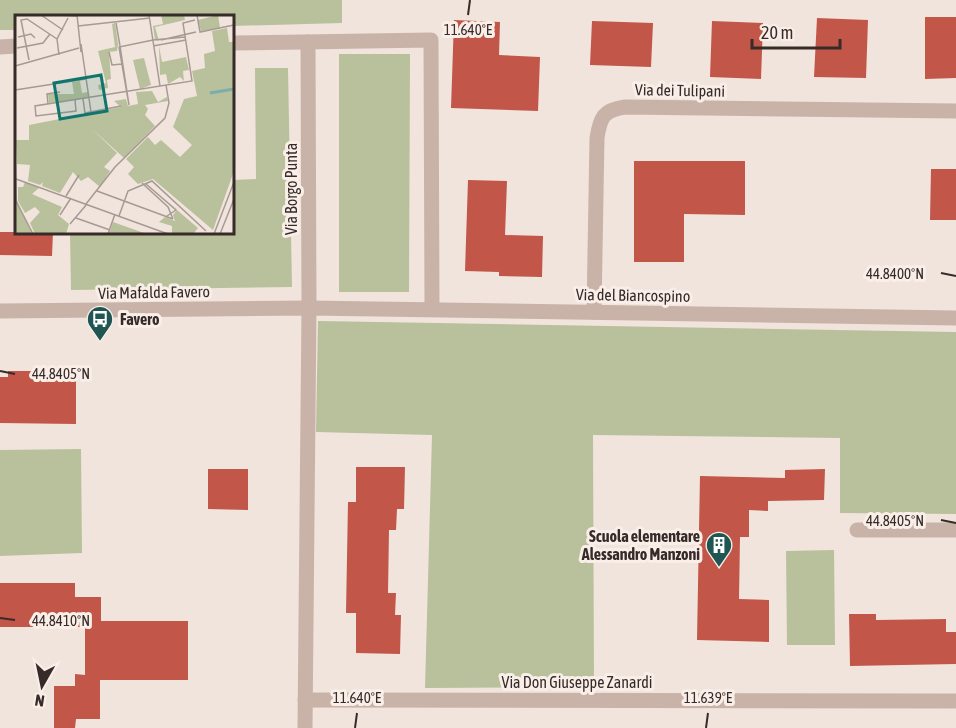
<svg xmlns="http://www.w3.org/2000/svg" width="956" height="728" font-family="'Asap Condensed',sans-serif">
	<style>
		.green { fill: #b9c09c }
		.building { fill: #c25649 }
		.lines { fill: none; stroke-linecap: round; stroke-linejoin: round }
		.minor { stroke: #c9b3a8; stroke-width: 15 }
		.ticks { fill: none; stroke: #362b28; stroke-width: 2 }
		.labels { text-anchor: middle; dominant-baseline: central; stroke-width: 6; stroke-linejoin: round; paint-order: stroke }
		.street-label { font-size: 16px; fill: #362b28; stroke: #f9efe8 }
		.poi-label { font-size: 16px; font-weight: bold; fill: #362b28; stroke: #f9efe8; text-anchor: start }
		.inset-river { fill: none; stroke: #7caea9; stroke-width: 3 }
		.inset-road { fill: none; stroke: #a69a94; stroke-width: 1.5 }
		.view { fill: #0f766e; fill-opacity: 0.15; stroke: #0f766e; stroke-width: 3 }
		.inset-edge { fill: none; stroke: #362b28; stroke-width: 3 }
		.ticks-label { font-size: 15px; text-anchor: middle; fill: #362b28; stroke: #f9efe8; stroke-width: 6; stroke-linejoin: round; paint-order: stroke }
	</style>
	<rect width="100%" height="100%" fill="#f1e4dc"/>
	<!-- green -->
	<g class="green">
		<polygon points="0,0 342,0 342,23 233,26 232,16 16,16 16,30 0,30"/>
		<polygon points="339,54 410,54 409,292 339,292"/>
		<polygon points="255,68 288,68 292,287 71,290 70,233 232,232 233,180 256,179"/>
		<polygon points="318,321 956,332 956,514 840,513 840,438 593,435 594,687 425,688 432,435 316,432"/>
		<polygon points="81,449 82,553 0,556 0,450"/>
		<polygon points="834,550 835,645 787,645 786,551"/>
	</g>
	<!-- building -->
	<g class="building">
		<polygon points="925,17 956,17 956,78 925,79"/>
		<polygon points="817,18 868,20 866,78 814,77"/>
		<polygon points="454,20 500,22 499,55 540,57 538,111 451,108"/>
		<polygon points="592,21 653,23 651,67 590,65"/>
		<polygon points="712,21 763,23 761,79 710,77"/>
		<polygon points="634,161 745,161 745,215 684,214 684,262 634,262"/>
		<polygon points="931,169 956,169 956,220 930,220"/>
		<polygon points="468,180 507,181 505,235 543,236 542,277 499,276 499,272 465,271"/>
		<polygon points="0,232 53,232 52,256 0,255"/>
		<polygon points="8,371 47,371 47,377 76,377 76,424 0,423 0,377 8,377"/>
		<polygon points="356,467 405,467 404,509 397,509 396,530 389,530 388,593 396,593 395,615 401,615 400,654 356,653 356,613 346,613 348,502 356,502"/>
		<polygon points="208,469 248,469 248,510 208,509"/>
		<polygon points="825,469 824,500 768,501 768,511 749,510 749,537 740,537 739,599 769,600 769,642 697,640 700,476 785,478 785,470"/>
		<polygon points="0,583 75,583 75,597 101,597 101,621 188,621 188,680 100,680 100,719 76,719 75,728 54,728 54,686 75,686 75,674 85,675 85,627 0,627"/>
		<polygon points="849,614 876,614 876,620 946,619 946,632 956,632 956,664 850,666"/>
	</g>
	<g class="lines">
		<!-- minor -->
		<g class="minor">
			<polyline points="232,43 431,40 432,309"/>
			<polyline points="0,47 16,46"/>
			<polyline points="0,311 309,308 956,318"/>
			<path d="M 594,312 L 597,138 C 600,118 603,110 625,107 L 956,111"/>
			<polyline points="857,530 956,530"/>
			<polyline points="305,700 956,701"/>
			<polyline points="305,728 309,308 308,42"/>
		</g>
	</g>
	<!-- ticks -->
	<path class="ticks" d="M 468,15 L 470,0M 941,273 L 956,276M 0,371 L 15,374M 941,520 L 956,523M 0,618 L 15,620M 355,728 L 357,713M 706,728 L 708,713"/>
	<!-- icons -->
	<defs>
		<g id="bus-pin" transform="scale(1.35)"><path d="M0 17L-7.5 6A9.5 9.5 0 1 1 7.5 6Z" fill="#1f5653" stroke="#f9efe8"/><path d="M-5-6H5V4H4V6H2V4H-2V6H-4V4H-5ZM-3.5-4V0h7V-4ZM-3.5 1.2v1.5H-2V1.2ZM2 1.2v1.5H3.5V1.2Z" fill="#fff"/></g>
		<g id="building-pin" transform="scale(1.35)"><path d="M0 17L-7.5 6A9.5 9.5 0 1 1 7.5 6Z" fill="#1f5653" stroke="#f9efe8"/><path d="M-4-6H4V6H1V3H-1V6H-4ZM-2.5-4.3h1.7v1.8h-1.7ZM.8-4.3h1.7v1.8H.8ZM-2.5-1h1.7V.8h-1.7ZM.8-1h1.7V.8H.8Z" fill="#fff"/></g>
	</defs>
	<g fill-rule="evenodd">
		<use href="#bus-pin" x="100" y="319"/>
		<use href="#building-pin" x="719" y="545"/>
	</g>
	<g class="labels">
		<!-- street labels -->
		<g class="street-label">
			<text transform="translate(680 90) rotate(1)">Via dei Tulipani</text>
			<text transform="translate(291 189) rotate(-90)">Via Borgo Punta</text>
			<text transform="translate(154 292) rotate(-1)">Via Mafalda Favero</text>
			<text transform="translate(633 295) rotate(1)">Via del Biancospino</text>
			<text x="577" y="682">Via Don Giuseppe Zanardi</text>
		</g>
		<!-- poi labels -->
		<g class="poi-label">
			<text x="120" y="319">Favero</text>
			<text x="700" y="536" text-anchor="end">Scuola elementare<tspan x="700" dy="18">Alessandro Manzoni</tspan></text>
		</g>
	</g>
	<!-- overview -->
	<g transform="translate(15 15)">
		<rect width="219" height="219" fill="#f1e4dc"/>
		<path d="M 146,0 L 169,0 L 170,5 L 140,12 L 144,26 L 140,25 L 138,11 L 148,9 ZM 203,0 L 205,13 L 186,16 L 183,5 ZM 100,8 L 103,29 L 102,36 L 94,37 L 96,64 L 92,65 L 93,73 L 84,75 L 83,70 L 91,68 L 83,36 L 100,32 L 97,9 ZM 212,13 L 214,27 L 219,27 L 219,156 L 198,215 L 138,164 L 123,169 L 113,159 L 119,152 L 111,144 L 133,122 L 140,130 L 146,125 L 165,142 L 177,130 L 158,112 L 169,84 L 182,81 L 177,56 L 190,53 L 189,39 L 200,36 L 197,16 ZM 144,31 L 147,47 L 171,42 L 174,55 L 168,56 L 169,66 L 165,62 L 153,69 L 151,59 L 145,60 ZM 129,43 L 136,70 L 125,74 L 118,45 ZM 65,66 L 67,78 L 73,77 L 73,83 L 34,88 L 33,79 L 59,79 L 57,67 ZM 137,76 L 143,87 L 152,82 L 153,86 L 130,90 L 133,94 L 130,100 L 140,111 L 109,143 L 76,113 L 102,138 L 89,152 L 95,156 L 85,172 L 73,162 L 66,166 L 58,157 L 45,178 L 27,171 L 28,167 L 25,170 L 13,166 L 15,150 L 2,149 L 1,125 L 14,125 L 14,110 L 106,92 L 99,86 L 111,84 L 113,91 L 123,89 L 121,77 ZM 10,167 L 24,173 L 17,179 L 47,192 L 43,200 L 54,209 L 51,219 L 20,219 L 15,208 L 25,197 L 20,192 L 10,198 L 3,186 L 3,172 L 8,172 ZM 0,181 L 17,219 L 0,219 ZM 162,195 L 183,213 L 178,219 L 157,218 L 157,211 L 144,207 L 150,202 L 160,206 L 158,200 ZM 98,207 L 129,218 L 94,219 Z" fill="#b9c09c"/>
		<path class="inset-river" d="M 195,78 L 219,74"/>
		<path class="inset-road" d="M 26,0 L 48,15M 44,0 L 62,1M 62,0 L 66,37M 134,0 L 145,71M 182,0 L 185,17 L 219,10M 101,8 L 105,31M 63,11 L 135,3M 3,22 L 16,19 L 20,23M 146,25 L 181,17M 66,29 L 76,97M 105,31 L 114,90 L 104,32 L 138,25 L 170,22M 138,31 L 171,25M 2,33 L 28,28 L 35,19M 94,37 L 97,50 L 107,49M 44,40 L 42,24 L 53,3M 14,45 L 6,5 L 12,4 L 42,24M 0,51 L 64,33M 0,75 L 71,64M 68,84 L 70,98 L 106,91M 60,85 L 61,96 L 21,101 L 20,91 L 177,66 L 168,8 L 180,5M 33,89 L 32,79 L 45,77M 0,133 L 1,186 L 18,219M 1,164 L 153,219M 127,168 L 153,192 L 158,204M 131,169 L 161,195 L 152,201M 82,176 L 158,204M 51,181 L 64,160M 71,189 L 100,152 L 150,103 L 154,88 L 151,70M 45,200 L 56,183M 104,201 L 113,176 L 137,166 L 191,216M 61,203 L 95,215M 55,209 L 72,189M 93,219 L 100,199M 199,219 L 219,167M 205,219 L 219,184"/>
		<path class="view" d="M 86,60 L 92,96 L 45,104 L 39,68 Z"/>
		<rect width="219" height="219" class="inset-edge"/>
	</g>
	<g class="ticks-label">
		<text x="468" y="35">11.640°E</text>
		<text x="895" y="279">44.8400°N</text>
		<text x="61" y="379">44.8405°N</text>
		<text x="895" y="526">44.8405°N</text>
		<text x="61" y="626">44.8410°N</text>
		<text x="357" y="703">11.640°E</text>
		<text x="708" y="703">11.639°E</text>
	</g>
	<!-- north arrow -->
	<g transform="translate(42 686) rotate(189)" stroke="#f9efe8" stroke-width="4.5" paint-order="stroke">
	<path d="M0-4.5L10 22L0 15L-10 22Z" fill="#362b28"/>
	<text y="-9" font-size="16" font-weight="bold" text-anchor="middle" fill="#362b28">N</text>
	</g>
	<!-- scale -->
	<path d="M752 39v9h88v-9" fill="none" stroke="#362b28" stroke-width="3"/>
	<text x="761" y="39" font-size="18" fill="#362b28" stroke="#f9efe8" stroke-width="4.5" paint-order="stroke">20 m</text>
</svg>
